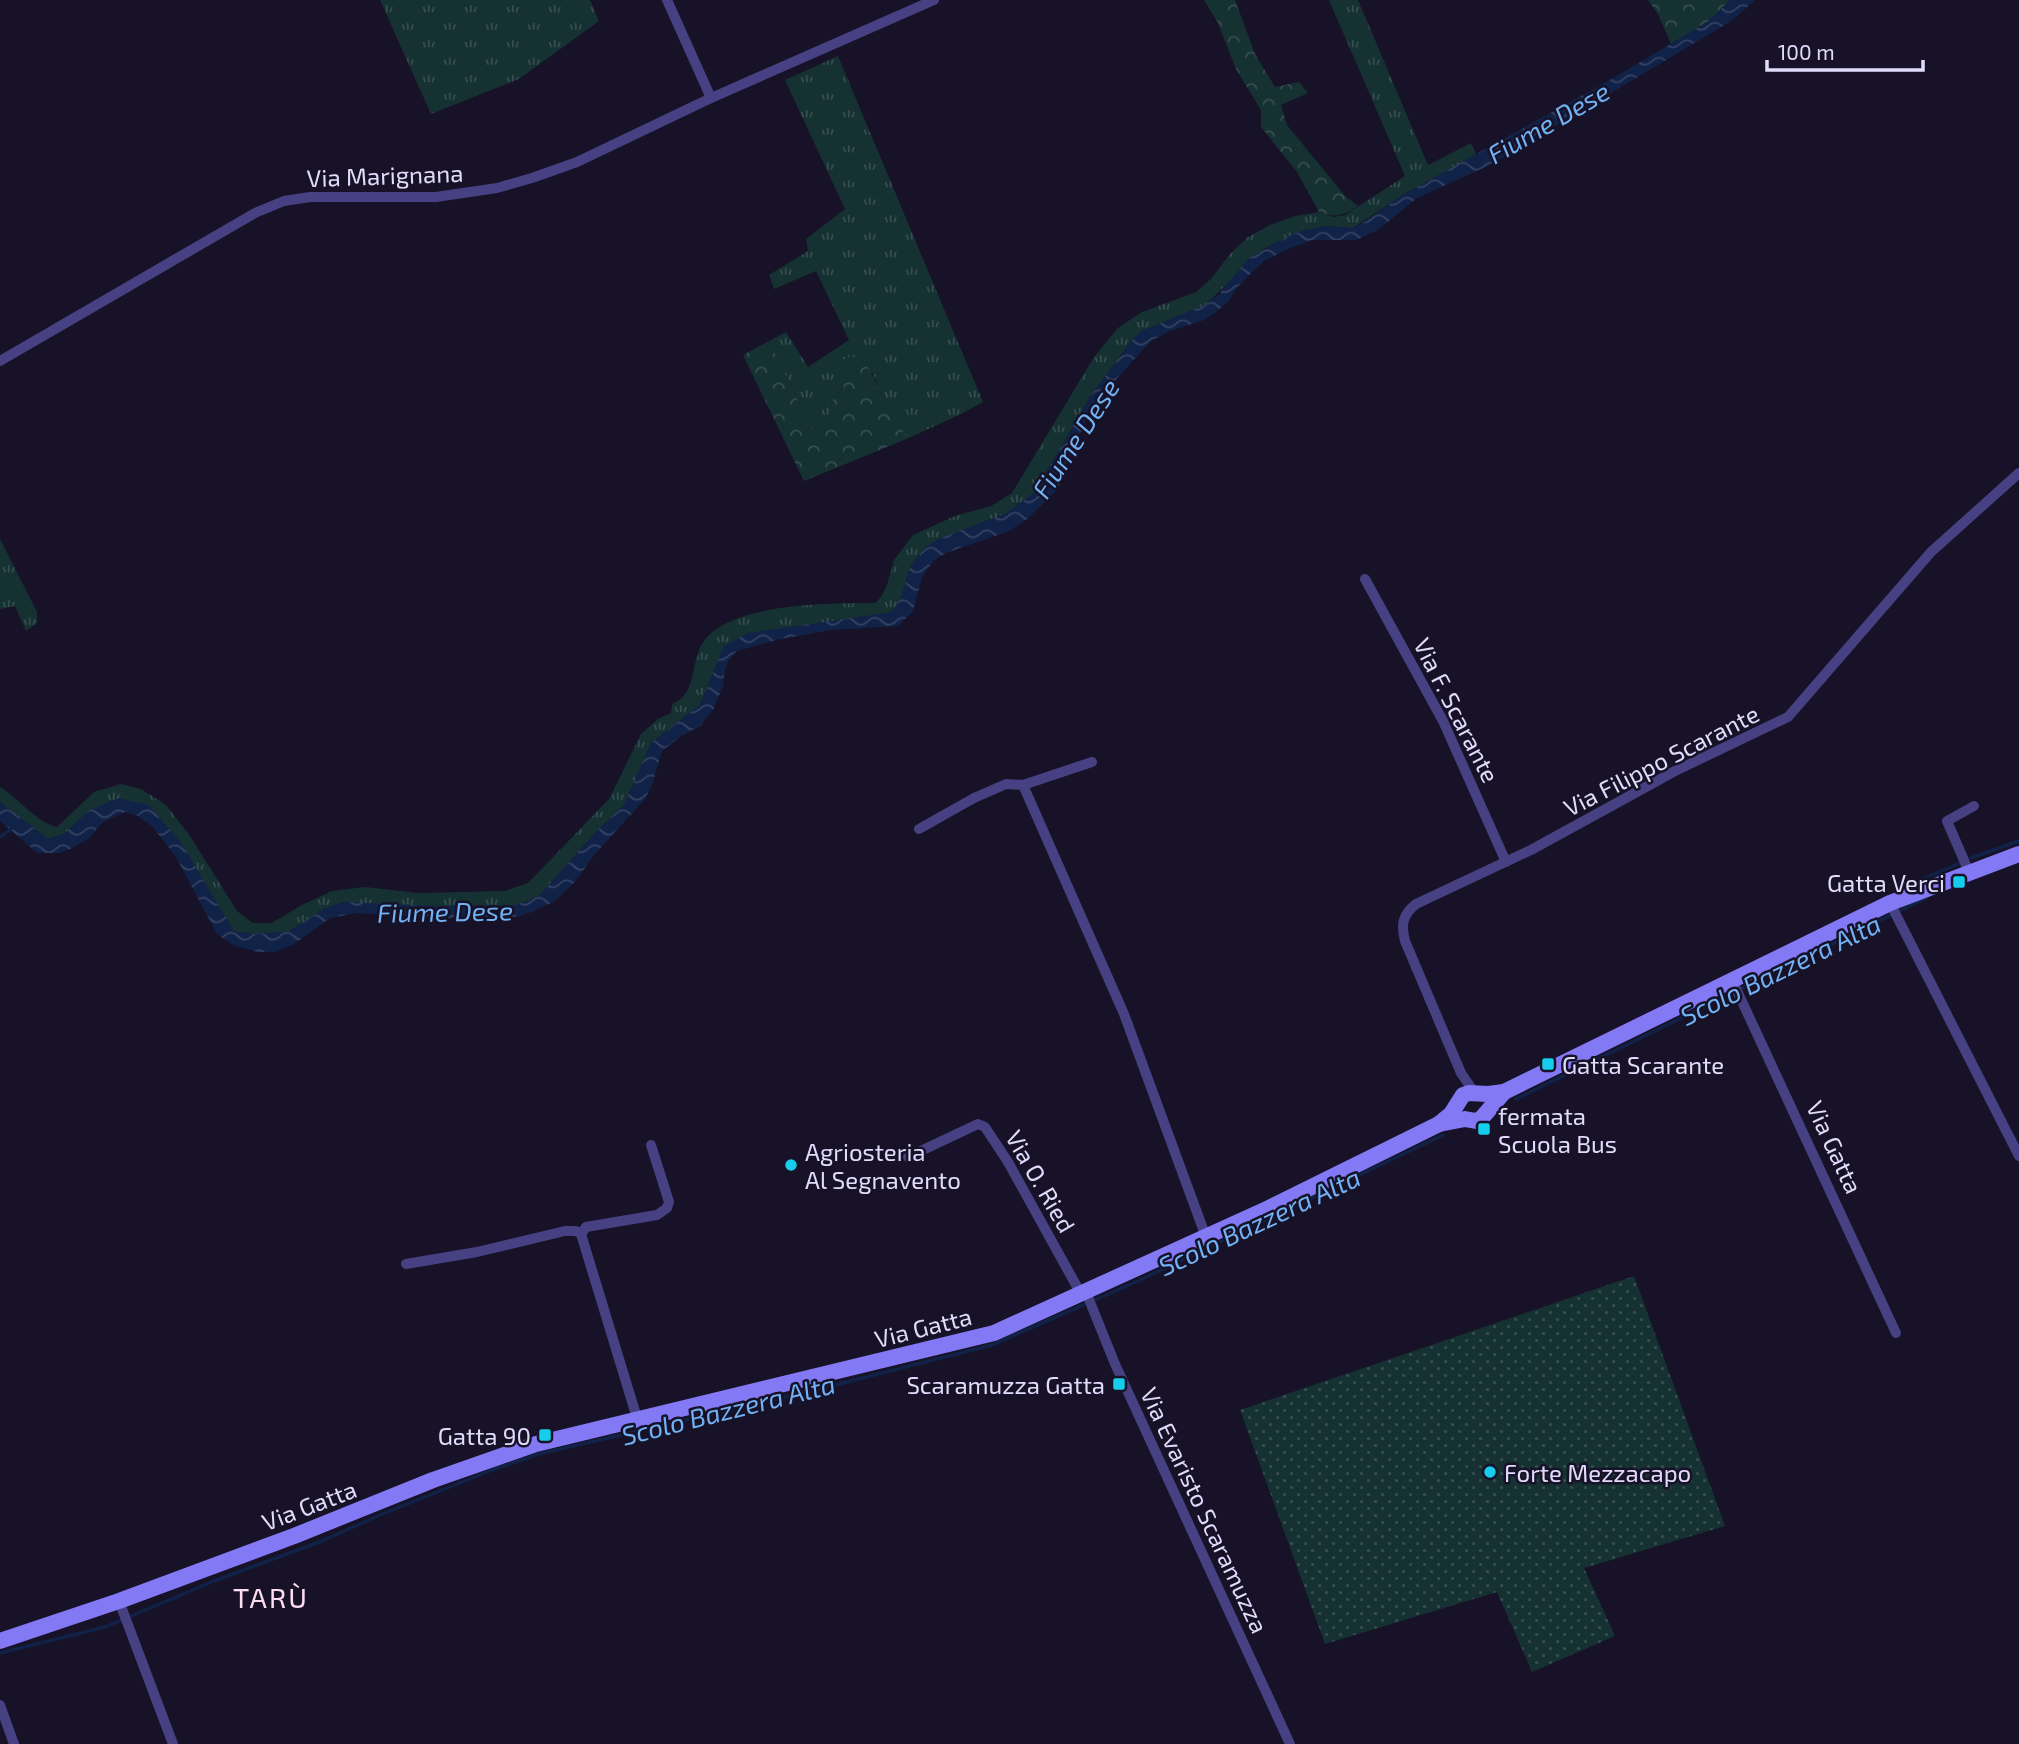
<svg xmlns="http://www.w3.org/2000/svg" width="2019" height="1744" font-family="'Exo 2',sans-serif">
	<style>
		.grass { fill: url(#grass-tufts) }
		.forest { fill: url(#forest-crowns) }
		.park { fill: url(#park-dots) }
		.water { fill: url(#water-waves) }
		.lines { fill: none; stroke-linecap: round; stroke-linejoin: round }
		.stream { stroke: #112248; stroke-width: 3.5 }
		.street { stroke: #474183; stroke-width: 10 }
		.secondary { stroke: #8379f5; stroke-width: 16 }
		.poi-dot { fill: #16cded; stroke: #171227; stroke-width: 2.5 }
		.labels { text-anchor: middle; dominant-baseline: central; stroke-width: 5; stroke-linejoin: round; paint-order: stroke }
		.street-label { font-size: 24px; fill: #e1dbfc; stroke: #171227 }
		.poi-label { font-size: 24px; fill: #e1dbfc; stroke: #171227; text-anchor: start }
		.water-label { font-size: 26px; font-style: italic; fill: #71b1f4; stroke: #171227 }
		.quarter-label { font-size: 28px; letter-spacing: 2px; fill: #fcddef; stroke: #171227 }
	</style>
	<defs>
		<pattern id="grass-tufts" width="24" height="20" patternUnits="userSpaceOnUse" patternTransform="scale(1.75)"><rect width="24" height="20" fill="#153131"/><path d="M3 7l-1-3M5 7V3M7 7l1-3M15 17l-1-3M17 17v-4M19 17l1-3" fill="none" stroke="#374e50"/></pattern>
		<pattern id="forest-crowns" width="20" height="18" patternUnits="userSpaceOnUse" patternTransform="scale(1.75)"><rect width="20" height="18" fill="#153131"/><path d="M2 6a3 3 0 1 1 6 0M12 15a3 3 0 1 1 6 0" fill="none" stroke="#374e50"/></pattern>
		<pattern id="park-dots" width="8" height="8" patternUnits="userSpaceOnUse" patternTransform="scale(1.75)"><rect width="8" height="8" fill="#153131"/><path d="M2 2h.1M6 6h.1" fill="none" stroke="#374e50" stroke-width="1.8" stroke-linecap="round"/></pattern>
		<pattern id="water-waves" width="16" height="10" patternUnits="userSpaceOnUse" patternTransform="scale(1.75)"><rect width="16" height="10" fill="#112248"/><path d="M0 5q4-4 8 0t8 0" fill="none" stroke="#334263"/></pattern>
	</defs>
	<rect width="100%" height="100%" fill="#171227"/>
	<!-- grass -->
	<g class="grass">
		<polygon points="380,0 590,0 599,21 519,79 431,114"/>
		<path d="M 1329,0 L 1358,0 L 1428,165 L 1471,143 L 1476,155 L 1406,193 L 1353,228 L 1324,226 L 1295,233 L 1264,249 L 1205,305 L 1142,331 L 1132,340 L 1090,397 L 1034,493 L 1007,513 L 937,540 L 924,549 L 911,565 L 901,598 L 892,612 L 724,646 L 700,705 L 651,743 L 624,805 L 593,835 L 540,895 L 517,905 L 325,908 L 288,932 L 251,934 L 233,931 L 148,805 L 90,810 L 64,834 L 48,839 L 0,802 L 0,787 C 19,798 35,822 57,827 L 94,792 L 121,784 L 141,789 L 166,805 L 190,836 L 237,911 L 253,923 L 272,923 L 300,906 L 332,891 L 365,887 L 418,893 L 505,891 L 528,883 L 609,799 L 641,734 L 658,719 L 671,713 L 672,704 C 700,694 688,656 708,636 C 741,603 830,603 875,603 L 881,597 L 887,585 L 894,560 L 913,535 L 955,516 L 991,506 L 1012,493 L 1094,357 L 1118,328 L 1142,312 L 1196,292 L 1212,278 L 1229,255 L 1248,237 L 1270,225 L 1295,216 L 1319,212 L 1334,217 L 1345,215 L 1405,176 Z"/>
		<polygon points="838,56 983,402 963,413 909,438 894,422 872,372 844,387 833,400 827,420 812,429 769,341 786,332 808,367 849,340 816,271 774,289 769,275 808,251 806,239 845,209 785,80"/>
		<polygon points="0,539 37,612 37,623 26,631 15,606 0,609"/>
	</g>
	<!-- forest -->
	<g class="forest">
		<path d="M 1204,0 L 1235,0 L 1255,54 L 1275,87 L 1299,82 L 1308,93 L 1281,105 L 1287,125 L 1345,196 L 1358,206 C 1343,216 1336,218 1319,212 L 1297,172 L 1261,127 L 1261,110 L 1236,69 L 1218,23 Z"/>
		<polygon points="1648,0 1730,0 1709,21 1671,44 1658,14"/>
		<path d="M 769,341 L 812,429 L 827,420 L 833,400 L 844,387 L 837,362 L 858,353 C 880,381 885,412 909,438 L 804,481 L 743,355 Z"/>
	</g>
	<!-- park -->
	<polygon class="park" points="1634,1276 1725,1526 1584,1568 1615,1636 1532,1672 1497,1592 1325,1644 1240,1410"/>
	<!-- water -->
	<polygon class="water" points="1730,0 1755,0 1733,20 1490,165 1417,198 1378,230 1356,240 1312,240 1288,249 1264,261 1248,276 1236,289 1229,301 1216,312 1204,320 1170,331 1151,341 1091,407 1058,489 1027,519 1009,531 946,553 934,560 922,577 913,611 898,626 831,630 776,640 737,651 729,660 725,669 723,686 713,710 701,725 680,737 662,751 652,785 645,799 594,855 575,882 555,901 532,912 501,921 357,913 330,918 294,944 276,952 258,952 235,946 217,934 176,857 152,826 138,816 125,812 103,822 88,839 70,849 59,853 37,853 0,821 0,802 48,839 64,834 90,810 119,798 148,805 180,841 234,931 251,934 288,932 325,908 343,902 434,906 517,905 540,895 593,835 624,805 651,743 700,705 724,646 748,633 892,612 901,598 911,565 924,549 936,540 1007,513 1034,493 1090,397 1132,340 1142,331 1205,305 1219,294 1249,258 1295,233 1324,226 1353,228 1361,224 1406,193 1615,77 1709,21"/>
	<g class="lines">
		<!-- stream -->
		<g class="stream">
			<polyline points="0,837 11,829"/>
			<polyline points="1971,858 2019,841"/>
			<polyline points="1924,883 1923,879 1960,863"/>
			<polyline points="1516,1099 1926,898"/>
			<polyline points="0,1653 105,1627 214,1581 322,1541 380,1515 492,1470 539,1454 815,1390 992,1345 1138,1281 1443,1135"/>
		</g>
		<!-- street -->
		<g class="street">
			<polyline points="667,0 711,98"/>
			<polyline points="0,361 255,213 284,201 310,197 436,197 497,188 532,178 577,162 711,98 934,0"/>
			<polyline points="1365,579 1443,721 1506,862"/>
			<polyline points="1023,785 1124,1014 1206,1237"/>
			<polyline points="919,829 974,798 1006,784 1023,785 1092,762"/>
			<polyline points="1969,872 1947,821 1974,806"/>
			<polyline points="1890,903 2019,1156"/>
			<polyline points="1732,980 1896,1333"/>
			<path d="M 1474,1092 L 1461,1073 L 1405,941 C 1401,925 1402,915 1416,904 L 1531,850 L 1675,771 L 1788,717 L 1931,552 L 2019,473"/>
			<polyline points="908,1157 978,1124 985,1127 1008,1162 1081,1294"/>
			<polyline points="581,1234 586,1227 657,1215 667,1208 669,1202 651,1145"/>
			<polyline points="406,1264 477,1252 565,1231 576,1231 581,1234 637,1418"/>
			<polyline points="1086,1292 1115,1364 1290,1744"/>
			<polyline points="119,1601 173,1744"/>
			<polyline points="0,1705 14,1744"/>
		</g>
		<!-- secondary -->
		<g class="secondary">
			<polyline points="1439,1124 1451,1114 1463,1095 1469,1093 1488,1094 1504,1092 1890,903 2019,854"/>
			<polyline points="0,1641 119,1601 294,1536 433,1480 536,1444 994,1333 1269,1208 1439,1124 1465,1119 1476,1121 1481,1119 1504,1092"/>
		</g>
	</g>
	<!-- markers -->
	<g class="poi-dot">
		<rect x="1952" y="875" width="14" height="14" rx="3.5"/>
		<rect x="1541" y="1057" width="14" height="14" rx="3.5"/>
		<rect x="1477" y="1122" width="14" height="14" rx="3.5"/>
		<circle cx="791" cy="1165" r="7"/>
		<rect x="1112" y="1377" width="14" height="14" rx="3.5"/>
		<rect x="538" y="1428" width="14" height="14" rx="3.5"/>
		<circle cx="1490" cy="1472" r="7"/>
	</g>
	<g class="labels">
		<!-- street labels -->
		<g class="street-label">
			<text transform="translate(385 175) rotate(-2)">Via Marignana</text>
			<text transform="translate(1457 710) rotate(63)">Via F. Scarante</text>
			<text transform="translate(1661 760) rotate(-27)">Via Filippo Scarante</text>
			<text transform="translate(1835 1147) rotate(65)">Via Gatta</text>
			<text transform="translate(1041 1181) rotate(60)">Via O. Ried</text>
			<text transform="translate(923 1327) rotate(-14)">Via Gatta</text>
			<text transform="translate(309 1505) rotate(-21)">Via Gatta</text>
			<text transform="translate(1205 1510) rotate(65)">Via Evaristo Scaramuzza</text>
		</g>
		<!-- poi labels -->
		<g class="poi-label">
			<text x="1945" y="882" text-anchor="end">Gatta Verci</text>
			<text x="1562" y="1064">Gatta Scarante</text>
			<text x="1498" y="1115">fermata<tspan x="1498" dy="28">Scuola Bus</tspan></text>
			<text x="805" y="1151">Agriosteria<tspan x="805" dy="28">Al Segnavento</tspan></text>
			<text x="1105" y="1384" text-anchor="end">Scaramuzza Gatta</text>
			<text x="531" y="1435" text-anchor="end">Gatta 90</text>
			<text x="1504" y="1472">Forte Mezzacapo</text>
		</g>
		<!-- water labels -->
		<g class="water-label">
			<text transform="translate(1548 122) rotate(-30)">Fiume Dese</text>
			<text transform="translate(1075 438) rotate(-57)">Fiume Dese</text>
			<text transform="translate(445 911) rotate(-1)">Fiume Dese</text>
			<text transform="translate(1780 969) rotate(-26)">Scolo Bazzera Alta</text>
			<text transform="translate(1259 1221) rotate(-25)">Scolo Bazzera Alta</text>
			<text transform="translate(728 1409) rotate(-14)">Scolo Bazzera Alta</text>
		</g>
		<!-- quarter labels -->
		<g class="quarter-label">
			<text x="271" y="1597">TARÙ</text>
		</g>
	</g>
	<!-- scale -->
	<path d="M1767 60v10h156v-10" fill="none" stroke="#e1dbfc" stroke-width="3.5"/>
	<text x="1778" y="60" font-size="21" fill="#e1dbfc" stroke="#171227" stroke-width="5" paint-order="stroke">100 m</text>
</svg>
